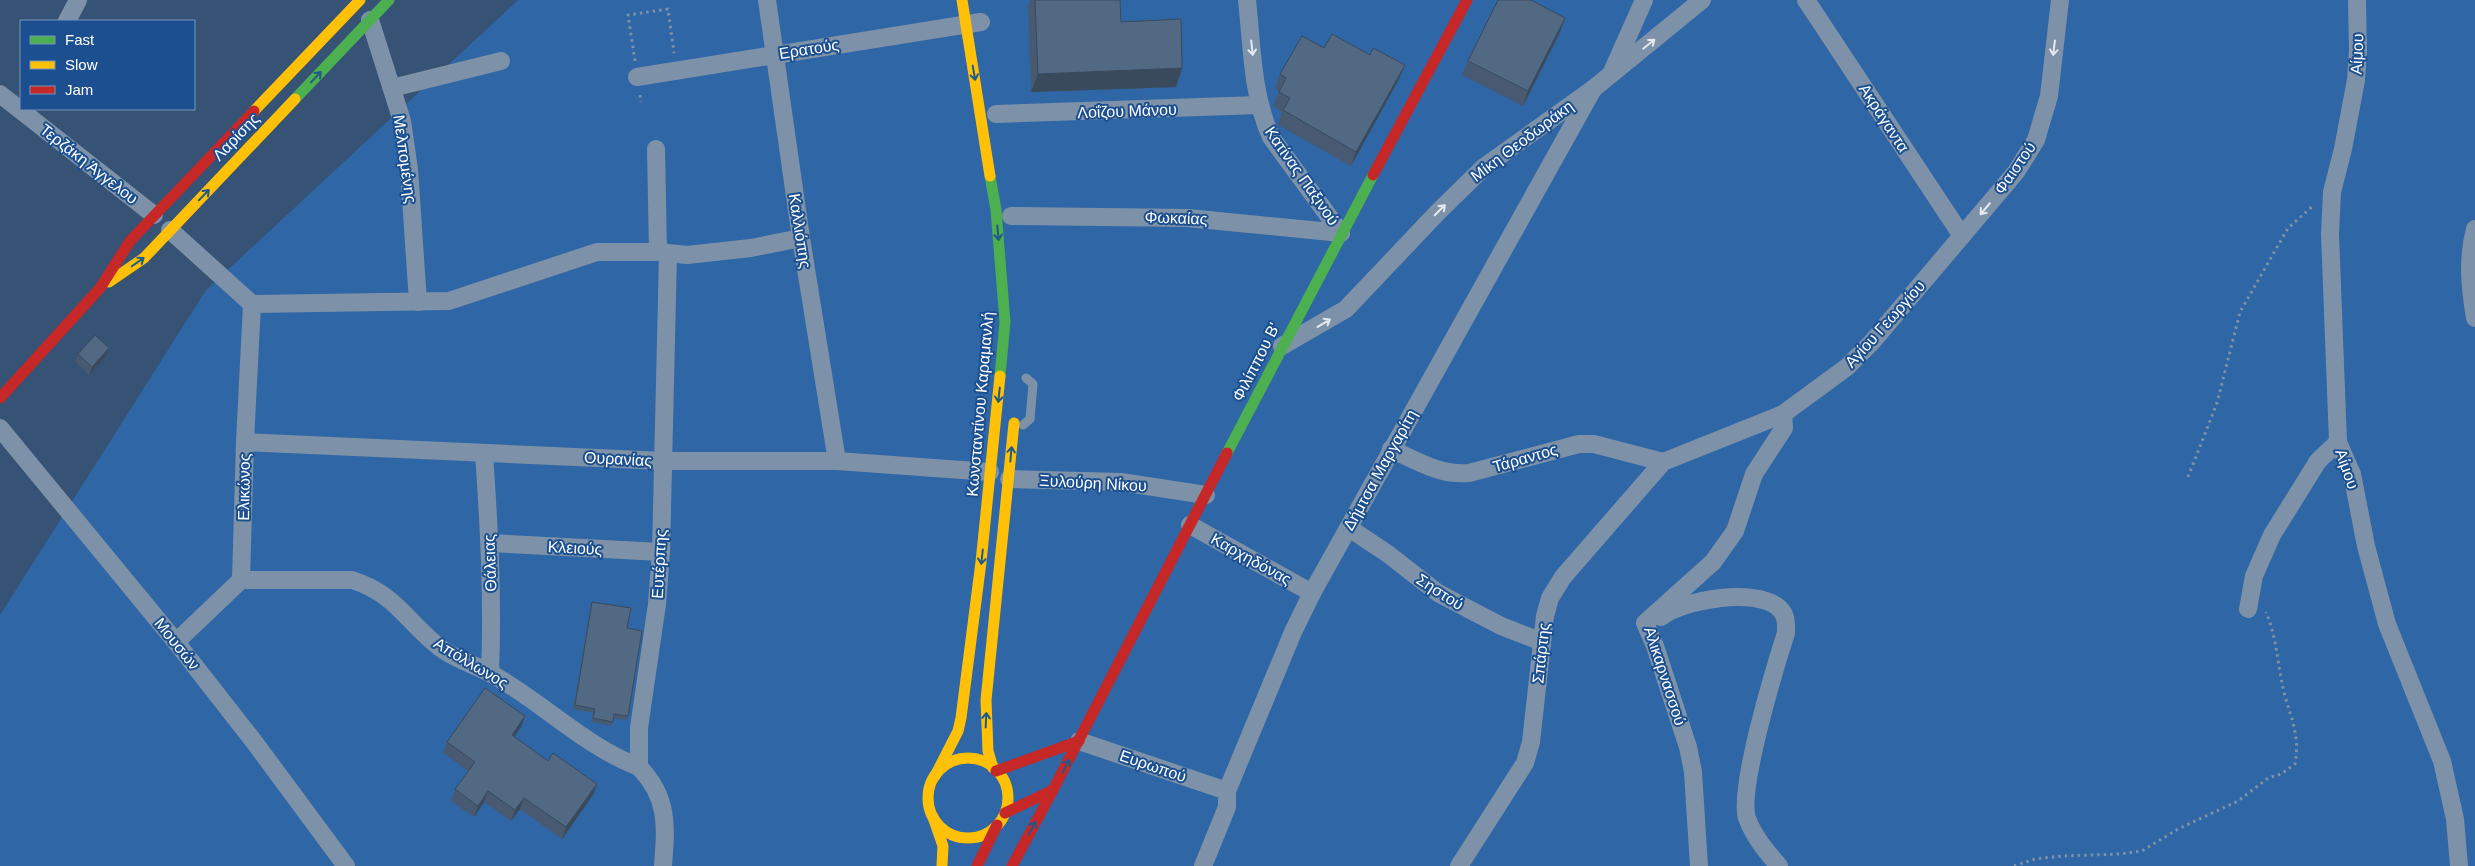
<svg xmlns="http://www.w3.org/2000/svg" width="2475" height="866" font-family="Arial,sans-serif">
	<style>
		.green { fill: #2f66a5 }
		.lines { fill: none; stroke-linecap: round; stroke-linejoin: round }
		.path { stroke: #7d92a8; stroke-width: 3; stroke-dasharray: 2.5 4; stroke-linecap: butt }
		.lane { stroke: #7d92a8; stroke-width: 9 }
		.street { stroke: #7d92a8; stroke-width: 18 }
		.fast { stroke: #4caf50; stroke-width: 11 }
		.slow { stroke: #ffc107; stroke-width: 11 }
		.jam { stroke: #c62828; stroke-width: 11 }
		.wall { fill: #475a72 }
		.shaded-wall { fill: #394a5c }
		.building { fill: #526984; stroke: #394a5c }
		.oneway { stroke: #e5e9ee }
		.oneway2 { stroke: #205989 }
		.labels { text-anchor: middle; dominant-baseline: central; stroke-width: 4; stroke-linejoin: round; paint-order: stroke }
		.street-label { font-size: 16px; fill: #fff; stroke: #1b4f8f }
	</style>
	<rect width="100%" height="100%" fill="#365274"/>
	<!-- green -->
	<polygon class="green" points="518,0 2475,0 2475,866 0,866 0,615 206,290"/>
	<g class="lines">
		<!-- path -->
		<g class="path">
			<polyline points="635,61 628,15 668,9 674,53"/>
			<polyline points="640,95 641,102"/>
			<polyline points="2188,477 2217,403 2240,312 2288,228 2313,206"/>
			<path d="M 2014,866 L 2035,859 L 2062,856 L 2120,854 L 2142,851 L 2178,829 L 2238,801 L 2268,778 L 2281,774 L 2295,764 C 2300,738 2292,720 2285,696 C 2277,666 2278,641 2266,612"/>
		</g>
		<!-- lane -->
		<polyline class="lane" points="1023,425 1030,419 1033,384 1026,378"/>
		<!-- street -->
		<g class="street">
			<polyline points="767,0 801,238 837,461"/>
			<path d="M 1247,0 C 1252,46 1252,95 1271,137 L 1341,233"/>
			<polyline points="1806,0 1962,236"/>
			<polyline points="2357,0 2358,50 2356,80 2343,149 2332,192 2330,234 2338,442 2352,474 2366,546 2387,624 2442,761 2455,819 2459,866"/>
			<polyline points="370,20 402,121 409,169 418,302"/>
			<polyline points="67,21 78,0"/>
			<polyline points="1612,72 1644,0"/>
			<polyline points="637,77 981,22"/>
			<polyline points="392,88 501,61"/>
			<polyline points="0,94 154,215"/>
			<polyline points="996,114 1259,105"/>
			<polyline points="656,149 658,252"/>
			<polyline points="1011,216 1188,218 1341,233"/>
			<path d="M 2475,229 C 2467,259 2470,288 2475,318"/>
			<polyline points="170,230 252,304"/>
			<polyline points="252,304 449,301 597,252 658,252 687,255 751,248 801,238"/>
			<polyline points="1282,346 1346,309 1438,212 1484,167 1593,89 1702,0"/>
			<polyline points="0,428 176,642 255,743 346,866"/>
			<polyline points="245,442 664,461 837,461 990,472"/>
			<path d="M 1391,449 C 1417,461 1441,476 1469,473 L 1579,444 L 1594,444 L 1663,462"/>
			<path d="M 484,453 C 489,526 493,599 490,673"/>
			<polyline points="1009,479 1121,482 1206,495"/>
			<polyline points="1190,525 1312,593"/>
			<polyline points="1349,528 1388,554 1438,593 1501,626 1540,641"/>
			<polyline points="490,543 661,552"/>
			<path d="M 241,580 L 352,580 C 396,594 406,621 439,647 C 454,659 473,664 490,673 C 541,701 584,746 639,767"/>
			<polyline points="2248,609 2254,576 2272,535 2318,461 2338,442"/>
			<path d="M 1661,617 C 1682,600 1756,587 1779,608 C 1787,615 1786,624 1786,633 C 1775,667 1738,789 1747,818 C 1754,837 1766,851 1779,866"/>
			<polyline points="176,642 241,580 245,442 252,304"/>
			<polyline points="1079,741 1227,791"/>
			<path d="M 663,866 C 666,826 669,798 639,767 L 639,728 L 657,604 L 661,552 L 668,254"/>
			<polyline points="1203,866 1227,807 1227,791 1293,632 1312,593 1593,89"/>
			<polyline points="1459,866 1525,763 1531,742 1545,616 1550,598 1563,577 1663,462 1783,414 1847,367 1872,342 2016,172 2036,140 2049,96 2060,0"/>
			<polyline points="1699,866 1693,772 1688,747 1655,646 1645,623 1713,562 1735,531 1754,474 1784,428 1783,414"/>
		</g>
		<!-- fast -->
		<g class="fast">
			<polyline points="295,99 389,0"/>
			<polyline points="990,176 996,210 1005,322 1000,376"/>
			<polyline points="1227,453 1373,175"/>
		</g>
		<!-- slow -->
		<g class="slow">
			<polyline points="962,0 990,176"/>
			<polyline points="254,111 360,0"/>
			<polyline points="109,282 144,258 295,99"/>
			<circle cx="968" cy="798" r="40"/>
			<polyline points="993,768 988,751 986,700 1014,423"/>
			<polyline points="935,776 958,731 961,718 981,562 1000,376"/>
			<polyline points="933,817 943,846 942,866"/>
		</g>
		<!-- jam -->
		<g class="jam">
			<polyline points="1373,175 1467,0"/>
			<polyline points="0,398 100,288 130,241 254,111"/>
			<polyline points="996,771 1079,741"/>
			<polyline points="1005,813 1053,790 1227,453"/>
			<polyline points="977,866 997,825"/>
			<polyline points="1012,866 1053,790"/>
		</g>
	</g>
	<!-- wall -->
	<g class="wall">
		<polygon points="1030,0 1120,0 1121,22 1182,68 1176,87 1031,92 1028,6"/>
		<polygon points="1565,18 1560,32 1523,106 1462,75 1468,61"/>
		<polygon points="1324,48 1399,79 1351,166 1278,125 1282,112 1273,106 1279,91 1275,89 1280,74"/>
		<polygon points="109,348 106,356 89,375 75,361 78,354"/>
		<polygon points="592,602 627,628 628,716 627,720 613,718 611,726 592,722 593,713 573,709 591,606"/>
		<polygon points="521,727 514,737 593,795 562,839 520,809 511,821 484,802 474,817 451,801 455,789 468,771 443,753 447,742"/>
	</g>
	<!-- shaded-wall -->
	<g class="shaded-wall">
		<polygon points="1565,18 1560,32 1523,106 1528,91"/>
		<polygon points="1405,65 1399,79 1351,166 1356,152"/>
		<polygon points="1182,68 1176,87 1031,92 1038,74"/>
		<polygon points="109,348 106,356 89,375 92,367"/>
		<polygon points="525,716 521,727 508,746 512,735"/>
		<polygon points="597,784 593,795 562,839 566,827"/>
		<polygon points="488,791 484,802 474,817 478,806"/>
		<polygon points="524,798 520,809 511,821 515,810"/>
	</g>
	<!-- building -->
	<g class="building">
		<polygon points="1035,0 1120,0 1121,22 1181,19 1182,68 1038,74"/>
		<polygon points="1498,0 1531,0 1565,18 1528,91 1468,61"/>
		<polygon points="1332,34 1370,55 1373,48 1405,65 1356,152 1283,110 1290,98 1279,92 1286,78 1280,74 1302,36 1324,48"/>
		<polygon points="95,335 109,348 92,367 78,354"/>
		<polygon points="592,602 631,608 627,628 642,631 628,716 614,714 613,722 593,718 595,709 575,705"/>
		<polygon points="485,688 525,716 512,735 548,761 553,753 597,784 566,827 524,798 515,810 488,791 478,806 455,789 475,762 447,742"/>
	</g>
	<!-- one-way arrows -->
	<defs><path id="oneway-shaft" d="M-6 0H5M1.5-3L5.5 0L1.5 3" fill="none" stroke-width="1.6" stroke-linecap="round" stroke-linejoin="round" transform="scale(1.25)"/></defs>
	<g class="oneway">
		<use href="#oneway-shaft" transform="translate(1649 44) rotate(-39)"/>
		<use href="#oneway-shaft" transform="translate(1252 48) rotate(84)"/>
		<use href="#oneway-shaft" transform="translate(2054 48) rotate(97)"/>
		<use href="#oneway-shaft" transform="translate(1985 209) rotate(130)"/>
		<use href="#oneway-shaft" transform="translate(1440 210) rotate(-45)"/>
		<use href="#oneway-shaft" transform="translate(1324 323) rotate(-31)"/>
	</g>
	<g class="oneway2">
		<use href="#oneway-shaft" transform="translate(974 73) rotate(80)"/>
		<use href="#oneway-shaft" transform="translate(316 77) rotate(-46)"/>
		<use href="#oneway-shaft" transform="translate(204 195) rotate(-46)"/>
		<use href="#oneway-shaft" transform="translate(998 233) rotate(84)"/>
		<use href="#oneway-shaft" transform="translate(138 262) rotate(-35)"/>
		<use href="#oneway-shaft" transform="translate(999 395) rotate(96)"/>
		<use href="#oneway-shaft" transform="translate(1011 454) rotate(-85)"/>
		<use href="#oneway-shaft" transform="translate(982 557) rotate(96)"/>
		<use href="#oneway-shaft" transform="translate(986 720) rotate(-87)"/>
		<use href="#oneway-shaft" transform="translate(1066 766) rotate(-62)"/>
		<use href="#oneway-shaft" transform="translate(1032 828) rotate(-62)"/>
	</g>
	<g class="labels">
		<!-- street labels -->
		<g class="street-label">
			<text transform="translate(809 49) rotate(-9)">Ερατούς</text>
			<text transform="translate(2357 54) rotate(-87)">Αίμου</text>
			<text transform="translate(1127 111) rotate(-2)">Λοΐζου Μάνου</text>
			<text transform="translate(1884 118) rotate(57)">Ακράγαντα</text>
			<text transform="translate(236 137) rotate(-46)">Λαρίσης</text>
			<text transform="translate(1522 141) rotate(-37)">Μίκη Θεοδωράκη</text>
			<text transform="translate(405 159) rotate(82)">Μελπομένης</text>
			<text transform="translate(89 164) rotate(38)">Τερζάκη Άγγελου</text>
			<text transform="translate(2015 168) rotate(-55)">Φαιστού</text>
			<text transform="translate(1302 176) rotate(55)">Κατίνας Παξινού</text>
			<text transform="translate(1176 218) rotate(2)">Φωκαίας</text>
			<text transform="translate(800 231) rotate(81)">Καλλιόπης</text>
			<text transform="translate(1885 324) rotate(-48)">Αγίου Γεωργίου</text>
			<text transform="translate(1256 362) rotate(-63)">Φιλίππου Β'</text>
			<text transform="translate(980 404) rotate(-85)">Κωνσταντίνου Καραμανλή</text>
			<text transform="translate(1525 458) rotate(-16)">Τάραντος</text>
			<text transform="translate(618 459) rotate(3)">Ουρανίας</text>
			<text transform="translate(2347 469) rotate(71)">Αίμου</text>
			<text transform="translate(1380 470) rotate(-61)">Δήμτσα Μαργαρίτη</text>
			<text transform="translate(1093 483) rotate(3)">Ξυλούρη Νίκου</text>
			<text transform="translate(244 487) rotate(-89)">Ελικώνος</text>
			<text transform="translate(575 548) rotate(3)">Κλειούς</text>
			<text transform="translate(1251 559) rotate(29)">Καρχηδόνας</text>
			<text transform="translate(490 563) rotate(-92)">Θάλειας</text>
			<text transform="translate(659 564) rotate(-87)">Ευτέρπης</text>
			<text transform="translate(1440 592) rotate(33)">Σηστού</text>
			<text transform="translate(177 644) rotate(51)">Μουσών</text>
			<text transform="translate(1541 653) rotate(-84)">Σπάρτης</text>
			<text transform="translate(471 663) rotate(31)">Απόλλωνος</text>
			<text transform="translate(1665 676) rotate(72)">Αλικαρνασσού</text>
			<text transform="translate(1153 766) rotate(19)">Ευρωπού</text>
		</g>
	</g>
	<!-- legend -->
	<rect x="20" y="20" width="175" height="90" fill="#1b4f8f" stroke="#7695bc"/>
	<rect x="30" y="36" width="25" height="8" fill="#4caf50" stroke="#7695bc"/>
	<text x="65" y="45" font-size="15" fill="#ffffff">Fast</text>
	<rect x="30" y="61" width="25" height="8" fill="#ffc107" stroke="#7695bc"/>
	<text x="65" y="70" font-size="15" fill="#ffffff">Slow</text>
	<rect x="30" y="86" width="25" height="8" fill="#c62828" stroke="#7695bc"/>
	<text x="65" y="95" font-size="15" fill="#ffffff">Jam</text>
</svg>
